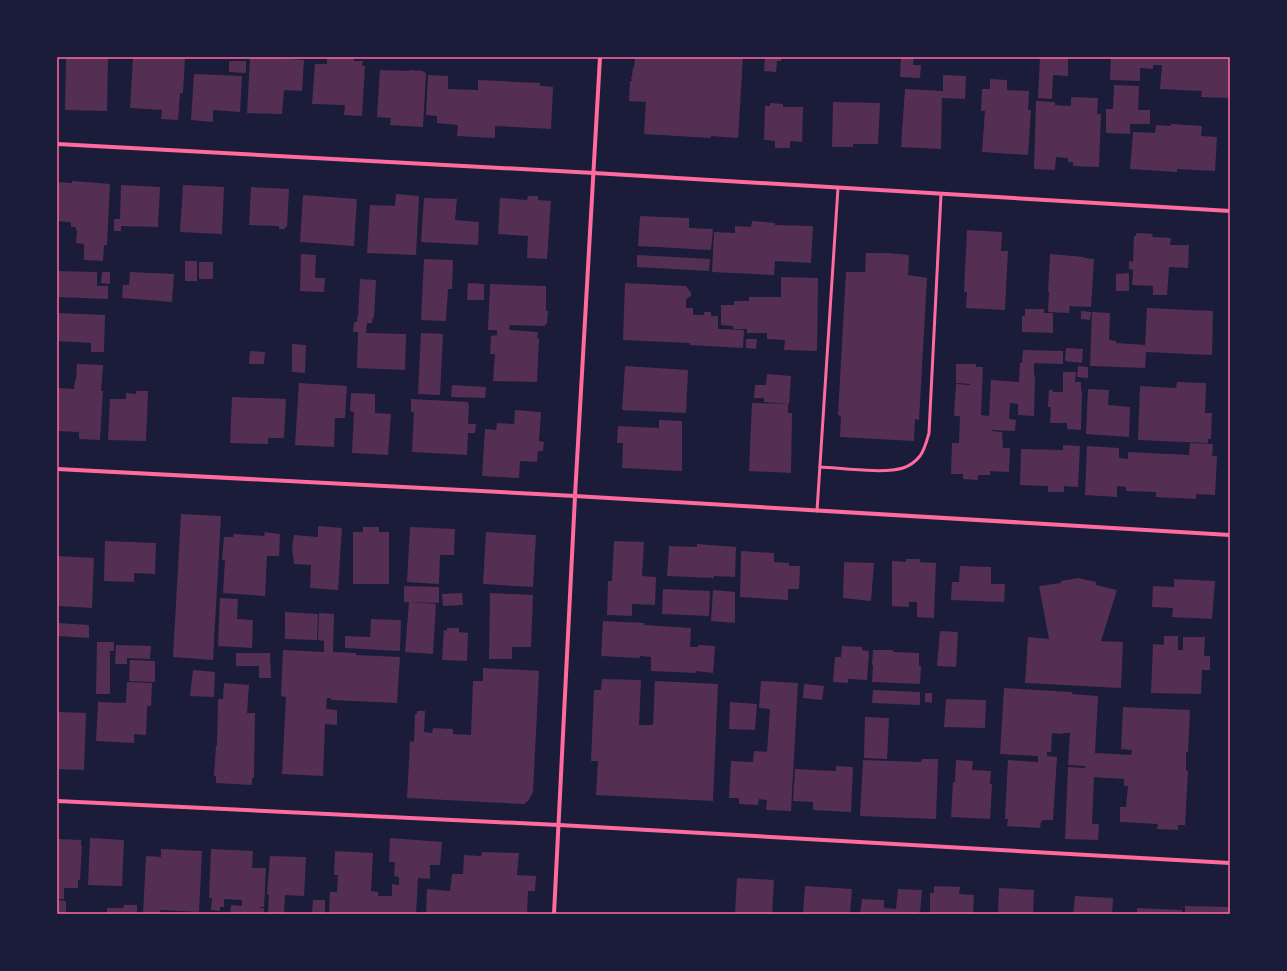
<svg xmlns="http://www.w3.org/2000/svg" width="1287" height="971" font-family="'Exo 2',sans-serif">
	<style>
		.building { fill: #542f53 }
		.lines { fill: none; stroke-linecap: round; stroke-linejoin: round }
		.service { stroke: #ff6b9d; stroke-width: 3 }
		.minor { stroke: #ff6b9d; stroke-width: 4 }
		.neatline { fill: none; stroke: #ff6b9d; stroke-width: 1.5 }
	</style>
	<rect width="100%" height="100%" fill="#1b1b3a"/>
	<!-- building -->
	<g class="building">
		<polygon points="66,57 108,57 107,111 65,110"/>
		<polygon points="133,57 185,57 183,93 180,93 178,120 161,119 162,110 130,108"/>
		<polygon points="252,57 278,57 278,58 304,60 302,91 284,90 282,114 247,113 250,58"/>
		<polygon points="327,57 354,57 354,61 363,61 362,66 365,66 362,116 344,115 345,105 312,104 315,64 327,64"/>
		<polygon points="635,57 743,57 738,138 711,136 711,138 644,134 646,102 629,101 630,81 632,81 631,77 632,76 633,67 634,68"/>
		<polygon points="765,57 782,57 781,61 777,61 776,72 764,71"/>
		<polygon points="901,57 914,57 913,65 921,65 920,78 900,77"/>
		<polygon points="1040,57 1068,57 1068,76 1053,75 1052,99 1038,98"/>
		<polygon points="1111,57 1230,57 1230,98 1201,97 1202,91 1160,89 1162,65 1153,65 1153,69 1140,68 1140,81 1110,80"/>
		<polygon points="229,61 246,61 246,73 229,72"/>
		<polygon points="380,70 409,71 410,70 423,71 423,72 426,73 423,127 390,125 391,118 377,117"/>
		<polygon points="194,74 242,76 240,112 213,110 213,122 191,120"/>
		<polygon points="428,75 448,76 448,89 478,90 478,80 540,83 540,86 553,87 551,129 495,126 495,138 457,136 458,125 437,123 437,116 426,115"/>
		<polygon points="943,75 966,76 965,99 942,98 941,149 901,147 905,89 943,91"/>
		<polygon points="990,79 1007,80 1007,90 1029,91 1028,110 1031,110 1028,155 982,152 985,111 981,111 982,89 990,89"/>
		<polygon points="1114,85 1139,86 1138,110 1150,110 1150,124 1130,124 1130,134 1106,133 1106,109 1113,109"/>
		<polygon points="1071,97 1098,98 1097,114 1101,114 1099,167 1073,166 1073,162 1068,162 1068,158 1056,157 1055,170 1034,169 1036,101 1055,102 1055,105 1071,106"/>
		<polygon points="833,102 880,103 878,144 853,144 853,147 832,147"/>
		<polygon points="770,103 783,104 783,107 803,107 802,142 790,141 790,148 775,148 775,141 764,140 765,106 770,106"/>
		<polygon points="1171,124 1202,126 1201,136 1217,137 1215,171 1177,169 1177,172 1130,169 1133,132 1155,133 1156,125 1171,126"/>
		<polygon points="72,181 110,184 107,245 104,245 103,261 84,260 84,244 76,243 77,230 76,230 76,227 71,227 71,223 69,222 57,221 57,182 72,183"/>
		<polygon points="121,185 160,187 158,227 121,226 121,231 114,231 114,219 120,219"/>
		<polygon points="183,185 224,187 222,234 180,232"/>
		<polygon points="251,187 289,189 287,227 285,227 285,229 279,229 279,226 249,225"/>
		<polygon points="396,194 419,196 416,255 367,253 370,205 395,206"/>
		<polygon points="303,195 357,199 354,246 300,242"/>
		<polygon points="528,196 538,196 538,200 551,201 547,259 527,258 528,236 498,234 500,198 527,200"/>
		<polygon points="424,198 457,199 455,220 479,222 478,245 421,242"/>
		<polygon points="640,216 689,218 689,228 713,229 711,250 638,246"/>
		<polygon points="752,221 775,223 775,225 813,226 811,263 775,261 774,275 712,272 714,232 735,233 735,226 751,227"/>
		<polygon points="967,230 1002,232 1001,251 1008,251 1005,310 966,308 967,292 964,292"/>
		<polygon points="1136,233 1153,234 1152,237 1171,238 1170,245 1189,245 1188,268 1169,267 1167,295 1153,295 1153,286 1132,285 1133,270 1129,269 1129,261 1133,262 1134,236 1136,236"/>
		<polygon points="866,253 888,253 909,255 908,275 927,278 919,420 915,419 914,441 840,437 841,416 838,415 846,272 865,272"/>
		<polygon points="301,254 316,255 315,278 325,278 324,292 300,291"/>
		<polygon points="1050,254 1084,257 1084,258 1094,259 1091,307 1070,306 1069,313 1048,312 1049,292 1048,292"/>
		<polygon points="637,255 710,259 709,271 637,267"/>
		<polygon points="424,259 453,260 452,289 448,289 446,321 421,320"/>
		<rect x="185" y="261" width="12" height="20"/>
		<rect x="199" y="262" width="14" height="17"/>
		<polygon points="57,271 97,272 97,286 108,286 108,299 57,297"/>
		<polygon points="102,272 110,272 110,284 101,283"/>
		<polygon points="130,272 174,274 172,302 122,298 123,285 129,285"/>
		<polygon points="1129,273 1129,291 1116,291 1116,274"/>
		<polygon points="781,277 818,278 817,351 784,350 785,340 767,339 767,333 747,333 747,329 733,329 733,326 721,325 721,305 734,305 734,301 749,301 749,297 781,297"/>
		<polygon points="360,279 376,280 374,317 373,317 372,323 367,323 366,333 406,334 405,370 357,368 358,332 353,332 354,322 357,322 357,317 358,317"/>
		<polygon points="468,283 484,284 484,300 467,300"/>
		<polygon points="625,283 686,286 691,293 691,296 686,299 686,308 693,308 693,315 704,315 704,312 711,312 711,316 718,316 718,329 744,330 743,348 690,345 690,343 623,340"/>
		<polygon points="490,284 546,286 546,311 548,311 547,324 545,324 545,326 510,325 509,330 538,332 537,338 539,338 537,382 493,381 495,354 490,354 491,336 497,335 497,330 488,330"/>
		<polygon points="1147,308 1213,311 1212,355 1146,352 1145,368 1090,366 1092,312 1110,313 1109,340 1116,341 1116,343 1145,345"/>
		<polygon points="1025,309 1044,309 1044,313 1053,313 1053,333 1022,332 1022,316 1025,316"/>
		<polygon points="1081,311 1091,312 1090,320 1081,319"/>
		<polygon points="57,313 105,315 104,352 91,352 91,343 57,341"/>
		<polygon points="421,333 443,334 440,395 418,394"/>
		<polygon points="746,339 757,339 756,349 746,348"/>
		<polygon points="292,344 306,345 305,373 292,372"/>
		<polygon points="1066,348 1083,349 1082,363 1065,361"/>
		<polygon points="1023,350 1063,351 1063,364 1034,363 1034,375 1035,375 1034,416 1018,415 1018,404 1010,403 1009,419 1016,420 1015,431 992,430 992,431 1002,432 1003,448 1010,448 1009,472 990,471 990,475 978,475 978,480 963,479 963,474 951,474 952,443 959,443 960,416 954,416 956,384 970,385 970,384 956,383 956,364 976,364 976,367 983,367 981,415 989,416 991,380 1019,382 1020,363 1022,363"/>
		<polygon points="250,351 265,352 264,364 249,364"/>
		<polygon points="77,364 103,365 101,391 103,391 100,440 79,439 79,432 57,431 57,388 74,389 75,380 76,380"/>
		<polygon points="625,366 688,370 686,413 622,410"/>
		<polygon points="1078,366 1088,367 1088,378 1077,377"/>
		<polygon points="1063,372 1076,372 1075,382 1081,382 1081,391 1082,391 1081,430 1067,429 1067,423 1050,423 1051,407 1048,407 1049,390 1053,390 1053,392 1063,392"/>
		<polygon points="767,374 791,376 789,404 764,402 764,398 754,398 755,385 766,385"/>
		<polygon points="1177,382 1206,383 1205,413 1212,413 1211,439 1208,439 1208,443 1138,440 1140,386 1176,388"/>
		<polygon points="299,383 347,386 345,418 335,418 334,447 295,445"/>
		<polygon points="452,385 486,387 485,398 451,397"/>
		<polygon points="1088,389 1109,390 1108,405 1130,407 1129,437 1086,434"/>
		<polygon points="136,391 148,391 146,441 108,440 110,399 126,399 126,393 136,394"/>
		<polygon points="351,393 375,394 375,413 391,414 388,455 352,453 354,412 350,411"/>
		<polygon points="232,397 286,399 284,438 268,438 268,444 230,443"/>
		<polygon points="411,399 468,402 468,404 469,405 468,424 476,424 475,433 468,433 467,455 412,452 414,412 411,412"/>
		<polygon points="752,403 788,404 788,413 792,413 791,473 749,471"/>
		<polygon points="515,410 541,412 539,441 544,442 543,451 538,451 537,462 520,461 519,478 482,476 485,429 496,430 497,423 514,424"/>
		<polygon points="659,420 682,421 682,471 622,468 623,443 617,443 618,426 659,428"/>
		<polygon points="1190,443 1213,444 1212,456 1217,456 1215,495 1196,494 1196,499 1156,497 1156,492 1126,491 1126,487 1117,486 1117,497 1085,495 1087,446 1119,448 1119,458 1128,459 1128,452 1189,455"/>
		<polygon points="1063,445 1080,446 1078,487 1064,486 1064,492 1048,492 1048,486 1020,485 1021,449 1063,450"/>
		<polygon points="181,514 221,516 213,660 173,657"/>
		<polygon points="318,526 342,528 338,590 310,588 311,565 294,564 292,547 294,535 318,537"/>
		<polygon points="363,527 379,527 379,532 389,532 389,584 353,584 353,532 363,532"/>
		<polygon points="410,527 455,529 454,555 440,555 439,584 407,582"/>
		<polygon points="265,532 280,534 279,556 267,556 265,596 223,593 225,560 222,560 224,537 233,537 234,534 264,536"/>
		<polygon points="486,532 536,535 533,587 483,584"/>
		<polygon points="105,541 156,543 155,574 134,573 134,582 104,581"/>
		<polygon points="614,541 644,542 642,576 656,577 655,605 632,604 632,616 607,615 608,581 612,581"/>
		<polygon points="697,544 736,547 735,577 714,576 714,578 667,576 669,546 697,547"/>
		<polygon points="741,551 774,553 774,562 789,563 789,566 800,566 799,589 788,589 788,600 740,597"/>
		<polygon points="57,556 94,558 92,608 57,606"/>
		<polygon points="906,559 920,559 920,562 936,563 934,618 917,617 917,602 909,602 909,607 892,606 892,561 906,562"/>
		<polygon points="844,562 874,563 871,601 843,598"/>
		<polygon points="960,566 991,567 991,584 1005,584 1004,602 951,600 952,582 959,582"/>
		<polygon points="1078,578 1096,582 1096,585 1117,590 1101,641 1123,642 1121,688 1025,683 1028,637 1049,639 1039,586 1061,583 1061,581"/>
		<polygon points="1174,579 1215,581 1212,619 1172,617 1173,608 1152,607 1153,586 1174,587"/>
		<polygon points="404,586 439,587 439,603 404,602"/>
		<polygon points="663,589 710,591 709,616 662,614"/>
		<polygon points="713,590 735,592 735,623 711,621"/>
		<polygon points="462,593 463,605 443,606 442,594"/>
		<polygon points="490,593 533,595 531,647 512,647 512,659 489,659"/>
		<polygon points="220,598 238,599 237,619 253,620 252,648 218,646"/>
		<polygon points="409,602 436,604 433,654 405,652"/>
		<polygon points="285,612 318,614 317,640 285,639"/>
		<polygon points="319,613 334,614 333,652 356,653 356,655 400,657 397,703 331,700 331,698 327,698 326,709 337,710 337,725 325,724 323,776 282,774 286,697 281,696 283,650 324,652 324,641 318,640"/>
		<polygon points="371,619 401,620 400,651 345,648 345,636 370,637"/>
		<polygon points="603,621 644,623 644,625 691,628 690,647 698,647 698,645 715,646 713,673 696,671 696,673 651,671 651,657 640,656 640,658 601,656"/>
		<polygon points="57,623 89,625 89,638 57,636"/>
		<polygon points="447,628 459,628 459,632 468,633 467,661 442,660 444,630 447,631"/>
		<polygon points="940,631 958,632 956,667 937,666"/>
		<polygon points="1164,636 1178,636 1178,650 1183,650 1183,637 1205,637 1204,656 1210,656 1210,670 1202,670 1201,694 1151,693 1153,644 1164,645"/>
		<polygon points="97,642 114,642 114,651 110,651 110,694 96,694"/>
		<polygon points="116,645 151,646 150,659 127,658 127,664 115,664"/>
		<polygon points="842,646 862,647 862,650 869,651 867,680 848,679 848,683 833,682 835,657 841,657"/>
		<polygon points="873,650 893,650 893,652 919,653 919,666 921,666 920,684 872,682 873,666 872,664"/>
		<polygon points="236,653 270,653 271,678 259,678 259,666 236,666"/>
		<polygon points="130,660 155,661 155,682 129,681"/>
		<polygon points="483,668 539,671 533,792 528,801 524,804 407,798 410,741 414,742 415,714 417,714 417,711 425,711 424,732 432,733 433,728 453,729 453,734 471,735 473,681 483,681"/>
		<polygon points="193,670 215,672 214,697 190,696"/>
		<polygon points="602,679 641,680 639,725 653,725 655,681 718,684 713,801 596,795 598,761 591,761 594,690 601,690"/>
		<polygon points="761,681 798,683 791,811 766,810 767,800 759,799 758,805 739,804 739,798 729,798 731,761 753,762 754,751 767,752 770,709 759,708"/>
		<polygon points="127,682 152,683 151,706 147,706 146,735 134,734 134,743 96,741 98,702 126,703"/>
		<polygon points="224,683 249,685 247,713 255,713 254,778 252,778 252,785 216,783 216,776 214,776 216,746 217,746 218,699 223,699"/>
		<polygon points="804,684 824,686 822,700 803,698"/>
		<polygon points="1004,688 1072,692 1072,694 1098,696 1095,753 1131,755 1132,750 1121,749 1123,707 1190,710 1188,752 1186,752 1186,771 1188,771 1185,825 1178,825 1178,830 1157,829 1158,824 1120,822 1120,807 1126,807 1128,786 1124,786 1124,779 1094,777 1092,824 1099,824 1098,840 1065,839 1068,767 1085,768 1085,766 1068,765 1070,733 1063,733 1063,734 1052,733 1051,752 1047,752 1047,756 1057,757 1053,820 1042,820 1042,822 1041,821 1040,828 1007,826 1008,819 1005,819 1008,760 1038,762 1038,756 1000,754"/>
		<polygon points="873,690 920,692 920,705 872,703"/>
		<polygon points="925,693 932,693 932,703 925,702"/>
		<polygon points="946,699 986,700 985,728 944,727"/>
		<polygon points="730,702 757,704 755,730 729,729"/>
		<polygon points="57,712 86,713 84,770 57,769"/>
		<polygon points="865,717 889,718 887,759 864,758"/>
		<polygon points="922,759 938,759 936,819 860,816 863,760 921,762"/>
		<polygon points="956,760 973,761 972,770 991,771 990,784 992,784 990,819 951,817 953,782 955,782"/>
		<polygon points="836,766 853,767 851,812 813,810 813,802 793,801 795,769 836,771"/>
		<polygon points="90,838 124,840 122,886 88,885"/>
		<polygon points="390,838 442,842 440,865 430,865 430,879 418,878 416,914 329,914 330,892 337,892 338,875 334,875 335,851 373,853 371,891 378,892 378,896 392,896 392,884 399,885 399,877 394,876 395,862 389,862"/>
		<polygon points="57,839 81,840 81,846 82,846 80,880 78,880 78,888 64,888 64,899 57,899"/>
		<polygon points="161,849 202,851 199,912 160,910 160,914 143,914 146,856 161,857"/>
		<polygon points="211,849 253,851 252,868 266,868 264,907 260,907 260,908 264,908 264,914 230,914 231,905 242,906 242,900 224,899 224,907 220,907 220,911 211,910 212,898 209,898"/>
		<polygon points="482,852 519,853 517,875 536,876 535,891 528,891 527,914 426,914 427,889 450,891 452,874 463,874 464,855 480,856 481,857"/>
		<polygon points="270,856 306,857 304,896 285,895 284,914 268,913 269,895 267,894"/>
		<polygon points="737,878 774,880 772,914 735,914"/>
		<polygon points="805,886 852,889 850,914 803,914"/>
		<polygon points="934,886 960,887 959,894 974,895 973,914 930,914 930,893 934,893"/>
		<polygon points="999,888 1034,890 1033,914 998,914"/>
		<polygon points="898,889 922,890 920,912 917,912 917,914 860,914 862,899 884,900 884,908 896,909"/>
		<polygon points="1075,896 1113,898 1112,914 1073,914"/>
		<polygon points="57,900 66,901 66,914 57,914"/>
		<polygon points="313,900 325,900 325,914 312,914"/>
		<polygon points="124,905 137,905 137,914 107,914 107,908 123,908"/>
		<polygon points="1185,906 1230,907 1230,914 1185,914"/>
		<polygon points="1137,908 1182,910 1182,914 1137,914"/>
	</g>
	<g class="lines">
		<!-- service -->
		<g class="service">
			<path d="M 820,467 C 841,468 884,474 903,468 C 909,466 916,461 920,456 C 925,449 927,440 929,433 L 941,194"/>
			<polyline points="817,511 838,188"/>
		</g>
		<!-- minor -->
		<g class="minor">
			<polyline points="57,144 594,173 1230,211"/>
			<polyline points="57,469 575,496 1230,535"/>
			<polyline points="57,801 559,825 1230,863"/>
			<polyline points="554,914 575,496 600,57"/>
		</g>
	</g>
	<!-- border -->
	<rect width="1287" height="971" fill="none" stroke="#1b1b3a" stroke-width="116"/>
	<rect x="58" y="58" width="1171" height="855" class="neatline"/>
</svg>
